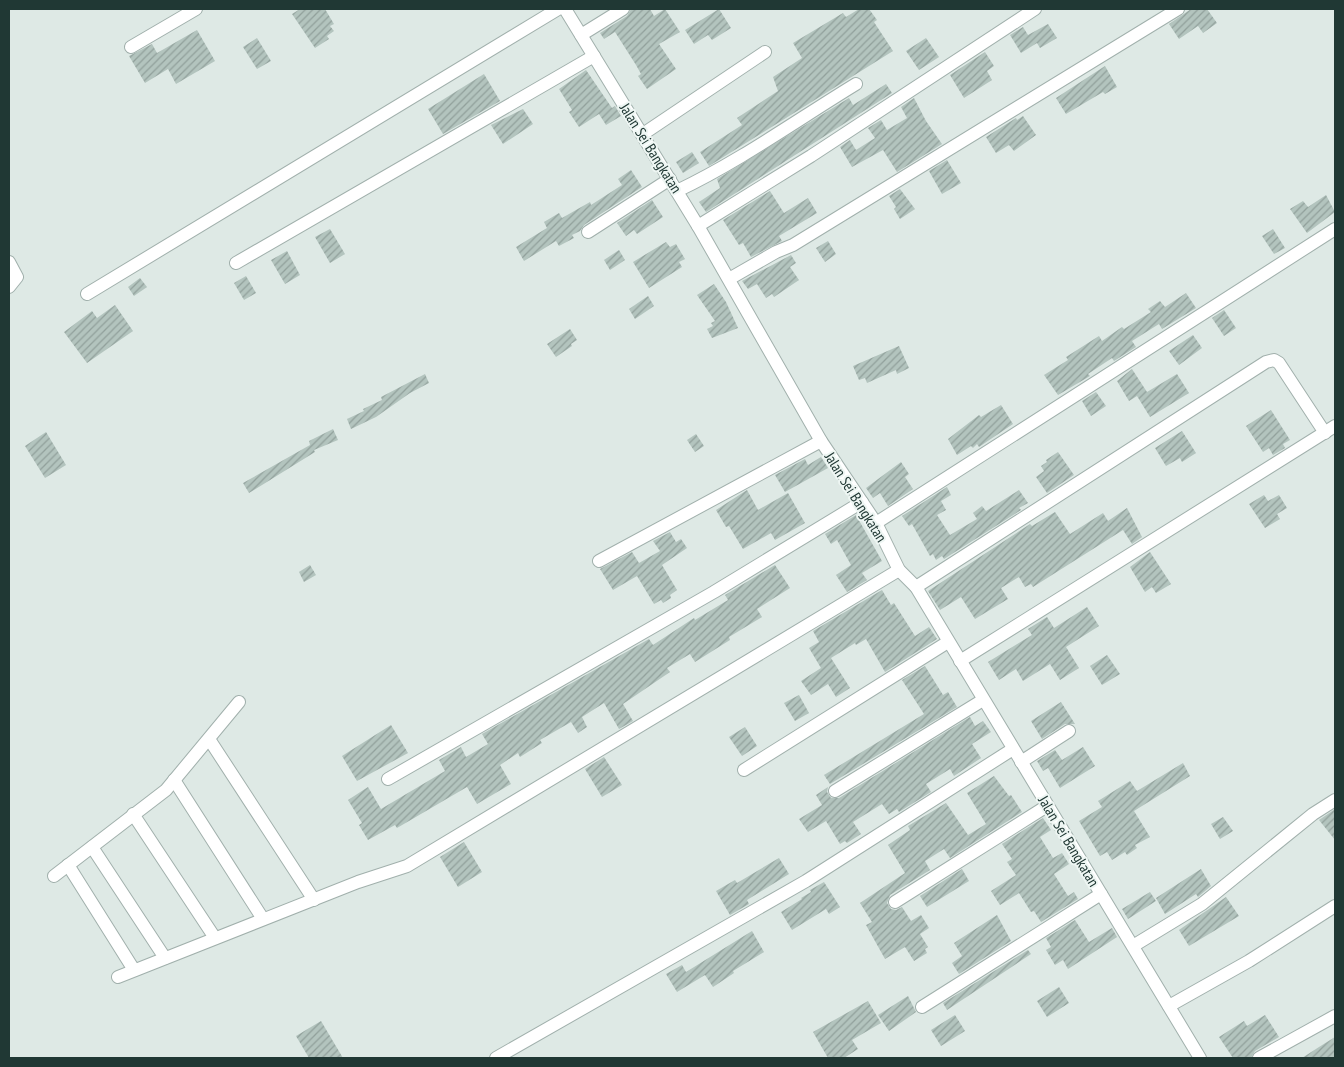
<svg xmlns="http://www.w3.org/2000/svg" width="1344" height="1067" font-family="'PT Sans Narrow',sans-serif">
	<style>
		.building { fill: url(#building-hatch) }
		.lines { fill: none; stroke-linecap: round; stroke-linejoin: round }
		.minor-casing { stroke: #a1b0ac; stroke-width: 14 }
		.minor { stroke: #fff; stroke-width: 12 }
		.labels { text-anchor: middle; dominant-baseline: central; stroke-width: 4; stroke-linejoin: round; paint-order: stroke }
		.street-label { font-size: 15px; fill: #203834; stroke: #eef6f3 }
	</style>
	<defs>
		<pattern id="building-hatch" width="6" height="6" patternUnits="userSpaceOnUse" patternTransform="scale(1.25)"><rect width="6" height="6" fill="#b3c4be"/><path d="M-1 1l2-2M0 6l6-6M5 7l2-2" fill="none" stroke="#91a09b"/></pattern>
	</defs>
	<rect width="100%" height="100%" fill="#dee9e5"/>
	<!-- building -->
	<g class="building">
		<polygon points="300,9 325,9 334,24 330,26 334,31 327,36 329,39 315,48 292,14"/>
		<polygon points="631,9 650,9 654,16 665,9 680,32 659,44 676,69 647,89 638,76 641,74 636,65 615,32 604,39 600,33 627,16"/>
		<polygon points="719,9 731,28 712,40 708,35 694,44 685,30"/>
		<polygon points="859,9 869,9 877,20 874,22 893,51 709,166 700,152 742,125 737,118 778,91 773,77 802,58 793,43 843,13 846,17"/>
		<polygon points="1191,9 1207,9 1217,23 1203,33 1198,26 1179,39 1169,24"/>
		<polygon points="1048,24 1057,38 1040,48 1037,43 1021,53 1010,35 1023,27 1028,35"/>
		<polygon points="197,30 215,61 176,84 168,69 145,83 129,56 152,44 157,53"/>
		<polygon points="257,38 271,61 257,69 243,47"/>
		<polygon points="926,38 939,57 919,70 906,51"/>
		<polygon points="985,52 994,66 987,71 992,80 964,98 950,75"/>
		<polygon points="1105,66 1117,87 1105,94 1103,92 1066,114 1056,98"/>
		<polygon points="586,70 612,108 615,106 621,116 606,125 599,114 579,127 569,112 572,110 559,89"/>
		<polygon points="484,74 500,101 443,134 428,109"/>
		<polygon points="886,84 892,93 706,212 699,202 720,188 717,179 849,98 853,105"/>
		<polygon points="914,98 926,121 942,144 897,172 883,150 852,167 840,147 850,140 856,150 875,138 868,128 881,120 887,130 907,118 901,107"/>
		<polygon points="523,109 533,124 503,144 491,125"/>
		<polygon points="1023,116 1036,135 1014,151 1009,145 996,153 986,137 1016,118 1017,120"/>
		<polygon points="692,152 699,163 683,173 676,162"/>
		<polygon points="947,160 961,183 942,194 929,171"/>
		<polygon points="631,170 642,187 584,225 580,231 572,235 574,238 559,246 556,241 524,261 516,247 547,228 544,222 559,213 562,218 590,202 591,205 622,185 618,179"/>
		<polygon points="900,189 915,209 900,219 894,209 896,207 889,196"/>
		<polygon points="770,191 784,213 808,198 817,213 779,236 782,241 751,257 743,243 739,245 723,220"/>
		<polygon points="1326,195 1335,212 1307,233 1290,209 1303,201 1308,207"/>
		<polygon points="652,200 663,217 637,234 634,230 626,236 617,223"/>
		<polygon points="330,229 345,254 330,263 315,237"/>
		<polygon points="1273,229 1285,248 1274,254 1262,236"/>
		<polygon points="828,241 836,254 825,262 816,248"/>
		<polygon points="666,242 670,247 676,244 685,259 679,262 682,267 649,288 633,262"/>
		<polygon points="619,250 625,260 610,270 604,260"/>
		<polygon points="287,251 300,275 285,284 271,260"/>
		<polygon points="791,255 796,263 790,267 799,280 774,297 772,294 766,298 757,284 748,289 742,281"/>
		<polygon points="246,276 256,293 244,300 234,283"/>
		<polygon points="140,278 147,287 134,296 128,287"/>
		<polygon points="714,284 726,302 738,328 712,338 707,329 713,326 711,323 715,321 697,295"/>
		<polygon points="1186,293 1196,308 1162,329 1159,324 1132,341 1136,347 1114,361 1112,358 1088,374 1090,376 1058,395 1044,375 1068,360 1066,357 1099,336 1102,341 1122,327 1124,329 1151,312 1148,309 1160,301 1165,307"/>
		<polygon points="648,296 654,306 635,319 629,309"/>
		<polygon points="115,305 133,331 87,363 64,332 92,311 97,318"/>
		<polygon points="1224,310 1236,328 1224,336 1212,318"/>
		<polygon points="570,329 577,340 571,344 572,346 556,357 547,344"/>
		<polygon points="1193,335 1202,348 1179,365 1169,351"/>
		<polygon points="899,346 909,368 897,374 896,370 867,383 865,378 859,380 853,366"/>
		<polygon points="1132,369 1147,392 1177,374 1189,393 1150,417 1137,396 1129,401 1117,381"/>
		<polygon points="425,374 429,383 410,393 376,417 351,429 347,419 364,411 363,409 382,400 381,397"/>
		<polygon points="1096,392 1106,406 1091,416 1082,401"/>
		<polygon points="1001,405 1013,424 979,447 977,444 973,448 971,446 957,455 948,439 979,415 981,417"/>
		<polygon points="1271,410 1290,440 1283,444 1285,448 1273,455 1269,448 1263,452 1246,426"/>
		<polygon points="333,429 338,440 314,450 315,452 249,493 243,483 310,445 309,441"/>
		<polygon points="1182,431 1196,453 1182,462 1180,458 1166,466 1155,448"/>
		<polygon points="46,432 66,465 45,478 25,446"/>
		<polygon points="696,434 704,446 695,452 687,440"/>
		<polygon points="1058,452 1074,475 1047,493 1036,477 1044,471 1041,466 1047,462 1046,460"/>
		<polygon points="821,457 828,468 785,492 775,475 805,459 808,465"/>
		<polygon points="901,462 909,474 905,477 913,489 888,506 880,493 873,498 866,488"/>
		<polygon points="947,487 951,495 941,501 946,510 937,515 950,535 977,519 973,513 982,506 986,511 1019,490 1028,503 1019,508 1021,510 944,559 942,556 936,560 933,554 930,556 912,524 909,526 902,516"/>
		<polygon points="747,490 758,510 788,493 805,523 775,540 771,533 743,549 729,526 726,527 716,510"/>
		<polygon points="1264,495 1268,501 1279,495 1287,508 1277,514 1280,519 1265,528 1249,504"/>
		<polygon points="1127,508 1142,537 1132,544 1123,530 1033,587 1031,584 1025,587 1019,577 1001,588 1008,599 975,619 961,597 940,610 928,591 1030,524 1032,526 1055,512 1070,534 1103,513 1108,521"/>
		<polygon points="856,515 882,561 862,573 867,580 847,592 836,575 851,565 837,540 831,544 825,534"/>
		<polygon points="670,532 676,542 681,539 687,548 662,565 677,590 670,595 671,598 663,603 661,600 654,604 637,576 613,590 600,569 632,552 639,563 660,551 653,541"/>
		<polygon points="1150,552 1171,584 1156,593 1152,587 1145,592 1130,567"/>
		<polygon points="310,565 316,575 304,582 299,572"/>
		<polygon points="775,565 790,588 757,609 762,617 729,637 730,640 695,662 690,654 667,668 670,672 623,704 633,721 619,729 604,703 582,717 587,727 578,733 571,722 540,740 542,743 520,757 518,753 500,765 511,784 477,804 467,787 397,828 395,825 368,840 359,825 362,823 348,800 368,787 381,809 445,771 439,760 461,747 466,757 488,744 482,734 649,639 653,645 694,618 695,620 728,600 725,595"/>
		<polygon points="882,590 891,605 894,603 915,636 929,627 937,639 885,672 866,639 856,645 855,643 831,658 850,688 836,697 828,684 811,695 801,681 821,668 809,648 819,642 813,631"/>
		<polygon points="1087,607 1099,626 1066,647 1079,668 1060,680 1050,664 1023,681 1016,669 999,680 988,662 1032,635 1028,629 1047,617 1054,628"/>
		<polygon points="1107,655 1120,674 1102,685 1090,666"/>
		<polygon points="925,666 943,695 948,692 957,707 830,784 824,775 924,714 902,680"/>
		<polygon points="799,695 809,713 795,721 784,703"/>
		<polygon points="1061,702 1075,724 1065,724 1042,739 1031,721"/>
		<polygon points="970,717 975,726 983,721 991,732 972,744 981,758 954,776 950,769 926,784 931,792 899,812 897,809 889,814 882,804 853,822 861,834 847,843 845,841 840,844 826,821 808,832 799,819 822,805 816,795 828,787 827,792 831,798 839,798"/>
		<polygon points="391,725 408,753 357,781 342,756"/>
		<polygon points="745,727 757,746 742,756 729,737"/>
		<polygon points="1083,747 1095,766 1060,788 1048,768 1043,771 1037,761 1055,750 1062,760"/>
		<polygon points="604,757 622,785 602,797 585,769"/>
		<polygon points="1183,763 1190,776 1134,811 1150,837 1135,845 1137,848 1127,855 1125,852 1112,860 1107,852 1100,856 1079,821 1102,807 1098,801 1130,781 1137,791"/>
		<polygon points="994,776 1009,796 1011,795 1022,812 950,858 944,849 925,861 930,870 890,895 887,903 891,909 896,910 902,907 911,921 921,915 929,928 920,934 928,947 925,949 927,953 914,961 905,947 885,959 866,925 872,922 860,903 905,873 888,845 910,830 908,826 946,803 968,835 986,824 967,793"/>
		<polygon points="1335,809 1335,840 1319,820"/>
		<polygon points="1223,817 1233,831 1220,839 1211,824"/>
		<polygon points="1043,818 1051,830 1040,837 1053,858 1062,853 1069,864 1054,874 1068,896 1074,892 1078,899 1041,922 1034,911 1031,912 1019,893 1000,905 991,891 1016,875 1007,862 1012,859 1002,844"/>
		<polygon points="464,842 482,872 458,887 440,857"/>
		<polygon points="779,858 789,874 747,900 749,904 730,915 716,891 735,880 737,883"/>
		<polygon points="962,869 969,881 927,907 920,896"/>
		<polygon points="1201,869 1211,886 1198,897 1196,894 1165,914 1156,898"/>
		<polygon points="824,882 840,907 829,914 826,909 792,930 781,912 802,899 801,898 811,892 810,890"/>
		<polygon points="1150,892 1156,901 1128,919 1122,909"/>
		<polygon points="1226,897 1239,916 1189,946 1179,930"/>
		<polygon points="997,915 1011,941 959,974 952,963 962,956 954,943"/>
		<polygon points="1075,920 1089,942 1112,928 1117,937 1068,969 1063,960 1055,965 1046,950 1051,947 1046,938"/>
		<polygon points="752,931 764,952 733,971 734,973 713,987 705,975 677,992 666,974 682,965 686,972"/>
		<polygon points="1028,950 1031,954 947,1010 943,1003"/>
		<polygon points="1059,987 1069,1003 1047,1017 1037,1001"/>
		<polygon points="908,996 916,1012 889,1031 878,1015"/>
		<polygon points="868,1001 881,1023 852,1040 858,1049 844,1058 828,1058 813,1032"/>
		<polygon points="955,1015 965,1031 941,1046 931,1030"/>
		<polygon points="1265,1015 1279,1037 1255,1051 1251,1058 1233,1058 1219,1037 1244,1021 1247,1026"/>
		<polygon points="321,1021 343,1058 309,1058 296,1036"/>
		<polygon points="1335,1037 1335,1058 1302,1058 1319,1047"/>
	</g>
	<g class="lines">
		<!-- minor casing -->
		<g class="minor-casing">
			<g id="minor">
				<polyline points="565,9 698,226 821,441 876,523 899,570 916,587 1200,1058"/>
				<polyline points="581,35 623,9"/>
				<polyline points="131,47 196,9"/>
				<polyline points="643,134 765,52"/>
				<path d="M 677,191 C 740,161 797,120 856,84"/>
				<polyline points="698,226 811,156 1035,9"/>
				<polyline points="588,232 670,179"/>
				<polyline points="9,262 17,277 9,287"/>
				<polyline points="236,263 594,56"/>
				<polyline points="729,279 776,252 793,245 1178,9"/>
				<polyline points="87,294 558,9"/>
				<polyline points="876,523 1335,229"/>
				<polyline points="599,561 821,441"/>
				<polyline points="916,587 1266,362 1274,360 1279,363 1325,433"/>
				<polyline points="960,661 1335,426"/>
				<polyline points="209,739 314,900"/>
				<polyline points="1021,762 1069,731"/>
				<polyline points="744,770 948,642"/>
				<polyline points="388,779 714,592 862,502"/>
				<polyline points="174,780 263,919"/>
				<polyline points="835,791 983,700"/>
				<polyline points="133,814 215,938"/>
				<polyline points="92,847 165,958"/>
				<polyline points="68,865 134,970"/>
				<polyline points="54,876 166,790 239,702"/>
				<polyline points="895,902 1047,806"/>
				<polyline points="1133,946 1202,904 1313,814 1335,800"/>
				<polyline points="118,977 358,882 407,866 899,570"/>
				<polyline points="1169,1006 1249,961 1335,906"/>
				<polyline points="922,1007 1101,894"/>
				<polyline points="496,1058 806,881 1013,749"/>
				<polyline points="1259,1058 1335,1016"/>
			</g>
		</g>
		<!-- minor -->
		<use href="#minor" class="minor"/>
	</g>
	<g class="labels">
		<!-- street labels -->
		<g class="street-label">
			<text transform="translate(651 148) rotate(58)">Jalan Sei Bangkatan</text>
			<text transform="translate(856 497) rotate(58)">Jalan Sei Bangkatan</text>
			<text transform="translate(1069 841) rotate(59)">Jalan Sei Bangkatan</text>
		</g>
	</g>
	<!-- border -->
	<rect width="1344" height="1067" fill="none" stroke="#203834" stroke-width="20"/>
</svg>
